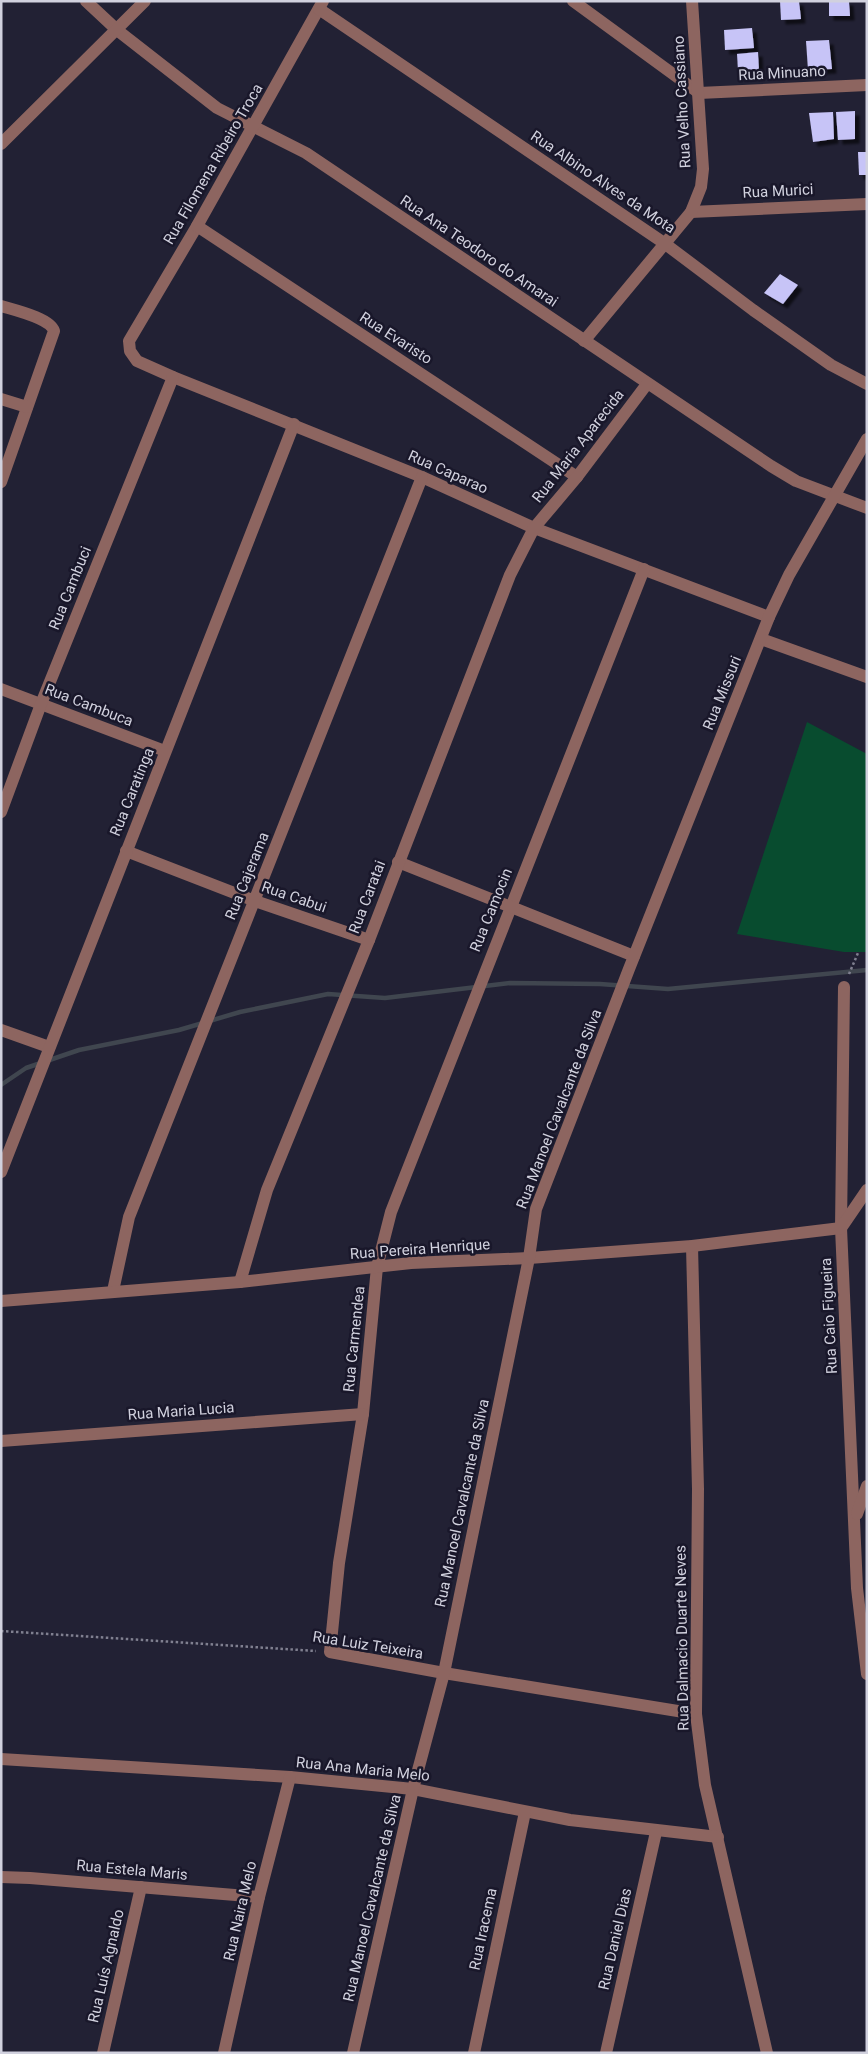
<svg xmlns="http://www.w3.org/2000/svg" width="868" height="2054" font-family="Roboto,sans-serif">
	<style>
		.green { fill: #084c2f }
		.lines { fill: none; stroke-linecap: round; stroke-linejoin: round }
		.stream { stroke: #40464f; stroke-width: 4.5 }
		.building { fill: #c7c4f7; filter: url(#shadow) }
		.path { stroke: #808090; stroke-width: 2.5; stroke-dasharray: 2.5 2.5; stroke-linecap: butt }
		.minor { stroke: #8d6560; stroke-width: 12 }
		.labels { text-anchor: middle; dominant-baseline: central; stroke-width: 5; stroke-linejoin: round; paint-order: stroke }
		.street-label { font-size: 15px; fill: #d1d1de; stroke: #19172a }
	</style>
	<defs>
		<filter id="shadow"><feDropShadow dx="4.5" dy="4.5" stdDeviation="1" flood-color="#0009"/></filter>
	</defs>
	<rect width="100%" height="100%" fill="#222134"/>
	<!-- green -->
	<polygon class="green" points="807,722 867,754 867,952 844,952 737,934"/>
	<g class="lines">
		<!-- stream -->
		<polyline class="stream" points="1,1085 26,1068 79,1050 179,1030 240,1012 328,994 385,998 510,983 600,984 668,989 867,970"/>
	</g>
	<!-- building -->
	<g class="building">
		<polygon points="780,1 799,1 801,19 781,20"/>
		<polygon points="829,1 849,1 850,16 829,16"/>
		<polygon points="752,28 754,48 725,50 724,30"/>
		<polygon points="829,40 832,69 808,70 806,41"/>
		<polygon points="758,52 759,71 738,71 737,54"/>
		<polygon points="855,111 855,139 838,140 836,112"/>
		<polygon points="833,112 834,139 813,142 809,113"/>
		<polygon points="858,152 867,152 867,175 859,175"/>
		<polygon points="780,274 798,285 783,304 764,293"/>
	</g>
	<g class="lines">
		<!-- path -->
		<g class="path">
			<polyline points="849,974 858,953"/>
			<polyline points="1,1631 316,1651"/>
		</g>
		<!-- minor -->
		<g class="minor">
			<polyline points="86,1 117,30 217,108 306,153 771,466 796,481 867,508"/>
			<polyline points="323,1 197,226 129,341 130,351 137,361 173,377 422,477 534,528 769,617"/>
			<polyline points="573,1 699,93 867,85"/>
			<polyline points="319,9 664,243 753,310 831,365 867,384"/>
			<polyline points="1,144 145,1"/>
			<polyline points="691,212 867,204"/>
			<polyline points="197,226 577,477"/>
			<path d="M 1,306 C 14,310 50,318 54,331 L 1,482"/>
			<polyline points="584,341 691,212 701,187 703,169 692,1"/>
			<polyline points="1,399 27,407"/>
			<polyline points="644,569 391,1212 377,1267 363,1414 339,1563 330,1652 444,1673 696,1714"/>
			<polyline points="761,639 867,677"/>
			<polyline points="1,689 165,751"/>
			<polyline points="1,812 41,704 173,377"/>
			<polyline points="126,851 255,901 369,940"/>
			<polyline points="398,862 634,956"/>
			<polyline points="844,987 841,1228 857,1588 867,1674"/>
			<polyline points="1,1030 49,1047"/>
			<polyline points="1,1172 294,424"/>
			<polyline points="692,1246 698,1489 696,1714 705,1785 767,2053"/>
			<polyline points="240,1282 267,1190 369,940 510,575 534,528 577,477 647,384"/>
			<polyline points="113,1291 129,1217 422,477"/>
			<polyline points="1,1301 240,1282 411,1263 529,1258 692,1246 841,1228 867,1190"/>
			<polyline points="1,1441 363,1414"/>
			<polyline points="857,1514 867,1486"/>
			<polyline points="1,1759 290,1777 413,1789 570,1820 718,1837"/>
			<polyline points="1,1877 30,1878 259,1897"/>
			<polyline points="103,2053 141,1887"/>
			<polyline points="224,2053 259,1897 290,1777"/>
			<polyline points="353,2053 413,1789 444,1673 529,1258 536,1209 629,969 769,617 789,575 867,439"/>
			<polyline points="474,2053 525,1812"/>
			<polyline points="606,2053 656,1832"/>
		</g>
	</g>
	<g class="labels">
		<!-- street labels -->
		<g class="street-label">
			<text transform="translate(782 73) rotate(-3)">Rua Minuano</text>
			<text transform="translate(682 102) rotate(-93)">Rua Velho Cassiano</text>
			<text transform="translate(213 164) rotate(-60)">Rua Filomena Ribeiro Troca</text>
			<text transform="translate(603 182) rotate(34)">Rua Albino Alves da Mota</text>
			<text transform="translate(778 191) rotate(-3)">Rua Murici</text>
			<text transform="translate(479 251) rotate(34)">Rua Ana Teodoro do Amarai</text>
			<text transform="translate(396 338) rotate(33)">Rua Evaristo</text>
			<text transform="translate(578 446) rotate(-52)">Rua Maria Aparecida</text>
			<text transform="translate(448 472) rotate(24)">Rua Caparao</text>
			<text transform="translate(70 588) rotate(-68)">Rua Cambuci</text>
			<text transform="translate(722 693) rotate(-68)">Rua Missuri</text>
			<text transform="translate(89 705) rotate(21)">Rua Cambuca</text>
			<text transform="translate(132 792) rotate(-68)">Rua Caratinga</text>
			<text transform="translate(247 876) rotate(-68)">Rua Cajerama</text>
			<text transform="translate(294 897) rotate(19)">Rua Cabui</text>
			<text transform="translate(367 897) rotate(-69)">Rua Caratai</text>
			<text transform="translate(491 910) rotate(-68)">Rua Camocin</text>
			<text transform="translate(559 1109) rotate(-69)">Rua Manoel Cavalcante da Silva</text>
			<text transform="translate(420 1249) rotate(-4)">Rua Pereira Henrique</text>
			<text transform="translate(829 1316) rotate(-93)">Rua Caio Figueira</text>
			<text transform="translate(354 1339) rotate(-84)">Rua Carmendea</text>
			<text transform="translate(181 1411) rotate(-4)">Rua Maria Lucia</text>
			<text transform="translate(462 1503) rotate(-78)">Rua Manoel Cavalcante da Silva</text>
			<text transform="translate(682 1638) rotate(-91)">Rua Dalmacio Duarte Neves</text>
			<text transform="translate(368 1645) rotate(9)">Rua Luiz Teixeira</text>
			<text transform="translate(363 1769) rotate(6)">Rua Ana Maria Melo</text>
			<text transform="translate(132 1870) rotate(5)">Rua Estela Maris</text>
			<text transform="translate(372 1898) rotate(-77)">Rua Manoel Cavalcante da Silva</text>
			<text transform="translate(240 1911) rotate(-77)">Rua Naira Melo</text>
			<text transform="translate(483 1929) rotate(-78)">Rua Iracema</text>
			<text transform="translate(615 1939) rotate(-77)">Rua Daniel Dias</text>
			<text transform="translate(106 1966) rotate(-77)">Rua Luís Agnaldo</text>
		</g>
	</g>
	<!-- border -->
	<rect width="868" height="2054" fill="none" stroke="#d1d1de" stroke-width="5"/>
</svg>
